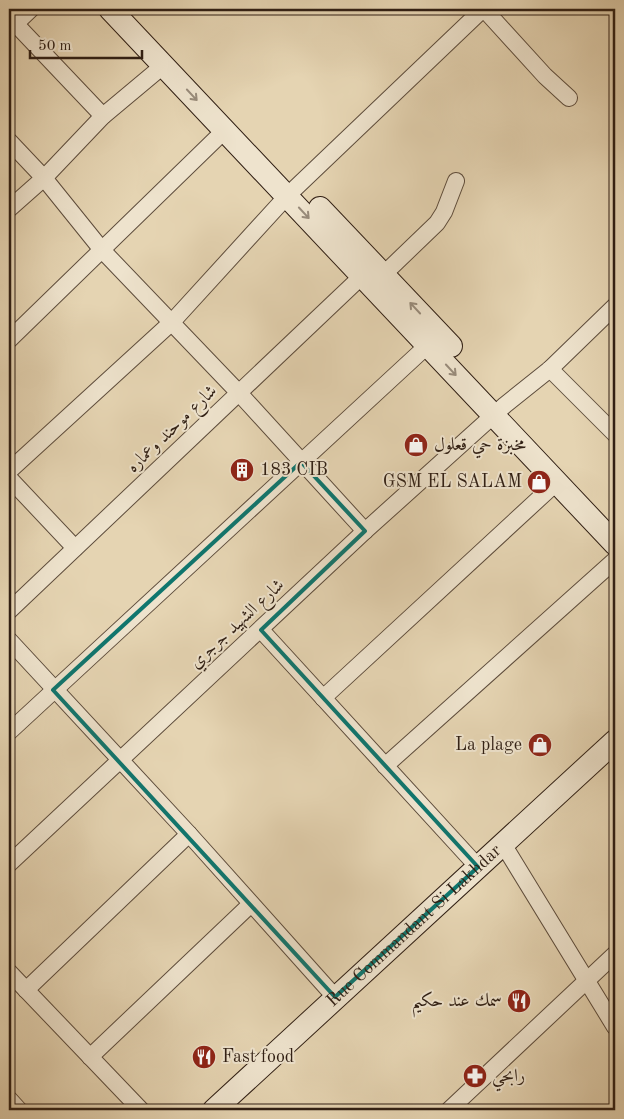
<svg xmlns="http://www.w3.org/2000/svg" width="624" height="1119" font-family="'Old Standard TT',Amiri,serif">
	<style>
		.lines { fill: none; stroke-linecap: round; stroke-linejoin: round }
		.street-casing { stroke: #5d4c3c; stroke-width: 18 }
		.secondary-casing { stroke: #301f14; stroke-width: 24 }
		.street { stroke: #eee3cd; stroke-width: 16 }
		.secondary { stroke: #eee3cd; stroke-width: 22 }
		.oneway { stroke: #988b7a }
		.marked { fill: none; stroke: #0f766e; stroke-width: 4; stroke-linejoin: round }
		.labels { text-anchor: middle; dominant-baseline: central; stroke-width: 4; stroke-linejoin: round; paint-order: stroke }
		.street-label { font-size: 18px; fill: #301f14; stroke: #eee3cd }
		.poi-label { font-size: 18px; fill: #301f14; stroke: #eee3cd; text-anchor: start }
	</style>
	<rect width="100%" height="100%" fill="#e5d4b2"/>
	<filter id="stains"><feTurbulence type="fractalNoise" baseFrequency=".004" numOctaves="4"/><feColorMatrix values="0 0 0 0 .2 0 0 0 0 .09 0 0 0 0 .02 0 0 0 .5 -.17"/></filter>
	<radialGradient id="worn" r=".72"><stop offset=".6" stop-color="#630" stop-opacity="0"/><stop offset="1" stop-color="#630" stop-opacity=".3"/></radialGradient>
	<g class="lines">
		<!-- street casing -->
		<g class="street-casing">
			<g id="street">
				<polyline points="484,9 545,76 569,98"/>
				<polyline points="9,17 103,116"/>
				<polyline points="9,30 31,9"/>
				<polyline points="9,141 44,178 102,250 239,393 365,531"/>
				<polyline points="9,209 44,178 103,116 164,65"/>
				<polyline points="384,274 437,223 444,212 456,181"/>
				<polyline points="9,340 225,130"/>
				<polyline points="550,369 615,434"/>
				<polyline points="9,471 172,322 287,196 483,9"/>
				<polyline points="9,478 75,548"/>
				<polyline points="9,611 362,276"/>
				<polyline points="261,630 478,867"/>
				<polyline points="9,640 189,834 335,997"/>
				<polyline points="323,698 557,482"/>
				<polyline points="9,732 428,345"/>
				<polyline points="385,766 615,560"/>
				<polyline points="503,844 615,1027"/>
				<polyline points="9,864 365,531 505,405 550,369 615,306"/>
				<polyline points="9,972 141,1110"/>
				<polyline points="26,990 189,834"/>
				<polyline points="90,1057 251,904"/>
				<polyline points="9,1099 19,1110"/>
				<polyline points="449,1110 615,954"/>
			</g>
		</g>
		<!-- secondary casing -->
		<g class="secondary-casing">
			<g id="secondary">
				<polyline points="110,9 615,544"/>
				<polyline points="320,208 451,346"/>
				<path id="s1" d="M 214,1110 L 615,741"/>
			</g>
		</g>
		<!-- street -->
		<use href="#street" class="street"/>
		<!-- secondary -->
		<use href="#secondary" class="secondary"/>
	</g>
	<!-- one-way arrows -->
	<defs><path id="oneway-shaft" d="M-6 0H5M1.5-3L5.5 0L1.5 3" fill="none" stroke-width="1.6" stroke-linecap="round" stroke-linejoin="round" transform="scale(1.25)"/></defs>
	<g class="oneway">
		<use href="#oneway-shaft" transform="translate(192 95) rotate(47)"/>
		<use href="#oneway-shaft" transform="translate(304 213) rotate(47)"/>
		<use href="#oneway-shaft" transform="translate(415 308) rotate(-133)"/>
		<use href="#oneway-shaft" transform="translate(451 370) rotate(47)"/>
	</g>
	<!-- marked area -->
	<path class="marked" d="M 301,462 L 365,531 L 261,630 L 478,867 L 335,997 L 53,690 Z"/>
	<!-- icons -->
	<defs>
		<g id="shop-disc" transform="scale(1.25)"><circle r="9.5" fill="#8f2418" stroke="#eee3cd"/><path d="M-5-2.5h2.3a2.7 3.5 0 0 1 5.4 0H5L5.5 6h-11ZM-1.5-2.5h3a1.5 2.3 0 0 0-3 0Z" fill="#fff"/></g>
		<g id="building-disc" transform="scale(1.25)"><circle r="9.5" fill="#8f2418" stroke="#eee3cd"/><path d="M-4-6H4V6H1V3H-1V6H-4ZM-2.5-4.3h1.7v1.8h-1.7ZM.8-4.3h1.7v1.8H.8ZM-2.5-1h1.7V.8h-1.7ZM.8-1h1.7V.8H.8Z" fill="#fff"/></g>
		<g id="restaurant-disc" transform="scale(1.25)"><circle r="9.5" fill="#8f2418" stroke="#eee3cd"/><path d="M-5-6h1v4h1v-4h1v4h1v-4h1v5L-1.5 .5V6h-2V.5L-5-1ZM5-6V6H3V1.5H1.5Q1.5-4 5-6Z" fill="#fff"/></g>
		<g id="pharmacy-disc" transform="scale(1.25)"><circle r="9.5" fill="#8f2418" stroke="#eee3cd"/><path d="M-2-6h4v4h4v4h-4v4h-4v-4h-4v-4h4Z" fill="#fff"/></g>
	</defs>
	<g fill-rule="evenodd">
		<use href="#shop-disc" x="416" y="445"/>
		<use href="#building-disc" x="242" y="470"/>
		<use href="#shop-disc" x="539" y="482"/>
		<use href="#shop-disc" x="540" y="745"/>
		<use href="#restaurant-disc" x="519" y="1001"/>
		<use href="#restaurant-disc" x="204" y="1057"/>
		<use href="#pharmacy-disc" x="475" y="1076"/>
	</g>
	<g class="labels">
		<!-- street labels -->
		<g class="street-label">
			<text transform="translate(172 429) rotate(-44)">شارع موحند وعماره</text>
			<text transform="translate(237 624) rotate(-43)">شارع الشهيد جرجري</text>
			<text stroke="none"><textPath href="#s1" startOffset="272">Rue Commandant Si Lakhdar</textPath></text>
		</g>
		<!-- poi labels -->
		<g class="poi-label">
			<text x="434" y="445">مخبزة حي قعلول</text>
			<text x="260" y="470">183 CIB</text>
			<text x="522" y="482" text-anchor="end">GSM EL SALAM</text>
			<text x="522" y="745" text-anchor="end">La plage</text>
			<text x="502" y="1001" text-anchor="end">سمك عند حكيم</text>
			<text x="222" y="1057">Fast food</text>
			<text x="492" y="1076">رابحي</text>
		</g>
	</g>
	<!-- margin -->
	<rect width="624" height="1119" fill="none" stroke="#e5d4b2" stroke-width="30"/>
	<rect x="10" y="10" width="604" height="1099" fill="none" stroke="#301f14" stroke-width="2.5"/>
	<rect x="15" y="15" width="594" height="1089" fill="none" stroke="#301f14"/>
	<!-- scale -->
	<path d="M30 50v8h112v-8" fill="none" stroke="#301f14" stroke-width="2.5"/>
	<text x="38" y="50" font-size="15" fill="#301f14" stroke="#eee3cd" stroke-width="4" paint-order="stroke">50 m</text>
	<rect width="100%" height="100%" filter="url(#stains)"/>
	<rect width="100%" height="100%" fill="url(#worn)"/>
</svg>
